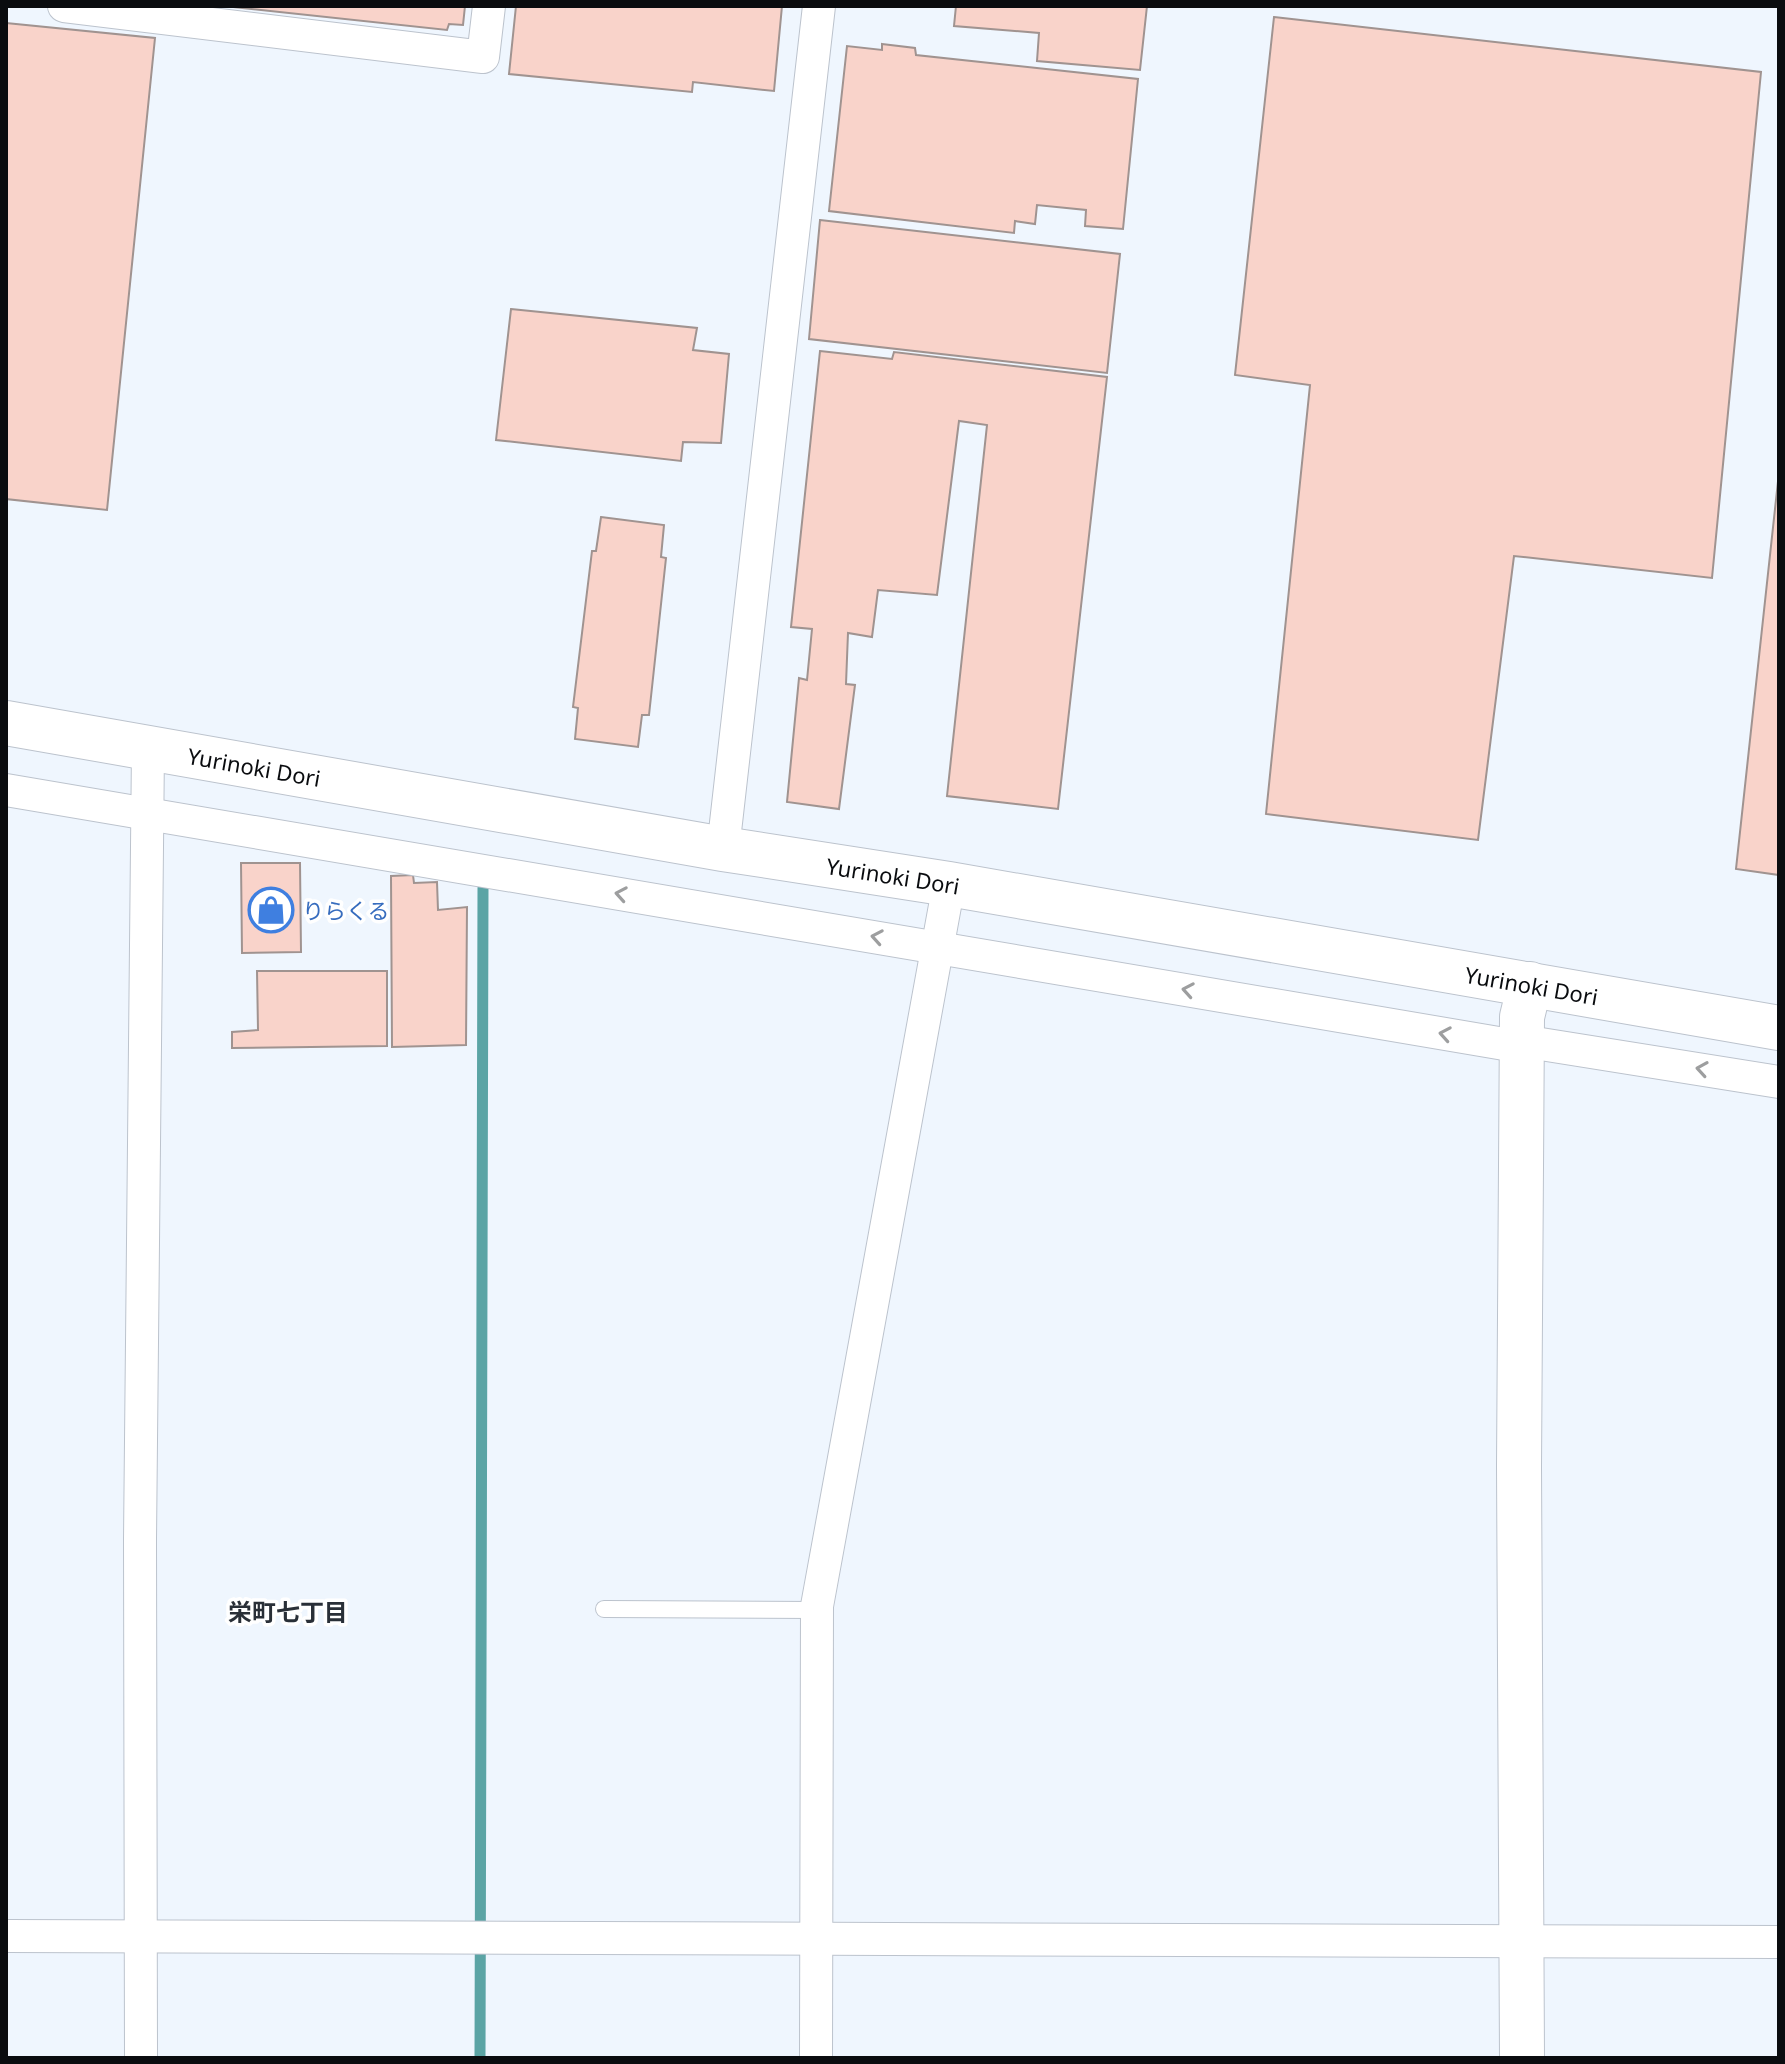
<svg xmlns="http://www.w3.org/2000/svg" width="1785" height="2064" font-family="'Noto Sans','Noto Sans JP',sans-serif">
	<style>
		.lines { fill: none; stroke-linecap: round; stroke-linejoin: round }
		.stream { stroke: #5ba4a5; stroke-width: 11 }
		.building { fill: #f9d3ca; stroke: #a09390; stroke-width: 2 }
		.lane-casing { stroke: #bcc3cd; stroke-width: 18 }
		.street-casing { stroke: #bcc3cd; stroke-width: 34 }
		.secondary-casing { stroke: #bcc3cd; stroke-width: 46 }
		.lane { stroke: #fff; stroke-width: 16 }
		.street { stroke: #fff; stroke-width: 32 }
		.secondary { stroke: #fff; stroke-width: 44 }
		.oneway { stroke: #9d9e9f }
		.labels { text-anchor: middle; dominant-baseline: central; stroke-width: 7; stroke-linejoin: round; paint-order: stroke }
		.street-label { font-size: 22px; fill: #0a0c0f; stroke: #fff }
		.shop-label { font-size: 22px; fill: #366cbe; stroke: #fff; text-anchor: start }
		.neighbourhood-label { font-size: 24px; font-weight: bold; fill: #292f37; stroke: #fff }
	</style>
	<rect width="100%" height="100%" fill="#eff6fe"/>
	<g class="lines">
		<!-- stream -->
		<polyline class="stream" points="480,2058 483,888"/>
	</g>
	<!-- building -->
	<g class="building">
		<polygon points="224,6 465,6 463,25 449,24 447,30"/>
		<polygon points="516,6 782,6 774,91 693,82 692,92 509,74"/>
		<polygon points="956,6 1147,6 1140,70 1037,61 1039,33 954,26"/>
		<polygon points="1274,17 1761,72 1712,578 1514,556 1478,840 1266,814 1310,385 1235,375"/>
		<polygon points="6,23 155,38 107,510 6,499"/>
		<polygon points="882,44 915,48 916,55 1138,79 1123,229 1085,226 1086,210 1037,205 1035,224 1015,221 1014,233 829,211 847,46 882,50"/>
		<polygon points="820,220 1120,254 1107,373 809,339"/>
		<polygon points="511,309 697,328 693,350 729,354 721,443 683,442 681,461 496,440"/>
		<polygon points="820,351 892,359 894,352 1107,377 1058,809 947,796 987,425 959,421 937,595 878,590 872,637 848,633 846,684 855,685 839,809 787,802 799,678 807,680 812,629 791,627"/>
		<polygon points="1779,472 1779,875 1736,869"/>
		<polygon points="601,517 664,525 661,557 666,558 649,715 642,715 638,747 575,739 578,708 573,707 592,551 596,551"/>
		<polygon points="241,863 300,863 301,952 242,953"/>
		<polygon points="413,875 414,883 437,882 438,910 467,907 466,1045 392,1047 391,876"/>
		<polygon points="257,971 387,971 387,1046 232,1048 232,1032 258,1030"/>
	</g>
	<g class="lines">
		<!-- lane casing -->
		<g class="lane-casing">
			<polyline id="lane" points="604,1609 817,1610"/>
		</g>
		<!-- street casing -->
		<g class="street-casing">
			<g id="street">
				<polyline points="64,6 483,57 489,6"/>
				<polyline points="6,790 1522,1047"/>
				<polyline points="723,849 819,6"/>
				<polyline points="1522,1041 1779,1082"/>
				<polyline points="6,1936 1779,1942"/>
				<polyline points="141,2058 140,1540 148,748"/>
				<polyline points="816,2058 817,1606 949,884"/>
			</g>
		</g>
		<!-- secondary casing -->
		<g class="secondary-casing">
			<g id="secondary">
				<path id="s1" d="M 6,723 L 723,849 L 949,884 L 1779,1028"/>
				<polyline points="1522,2058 1519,1466 1522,1017 1530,984"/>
			</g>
		</g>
		<!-- lane -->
		<use href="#lane" class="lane"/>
		<!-- street -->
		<use href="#street" class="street"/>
		<!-- secondary -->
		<use href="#secondary" class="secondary"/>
	</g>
	<!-- one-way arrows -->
	<defs><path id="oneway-chevron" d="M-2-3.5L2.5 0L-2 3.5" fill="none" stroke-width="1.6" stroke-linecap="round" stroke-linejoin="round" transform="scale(2)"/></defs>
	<g class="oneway">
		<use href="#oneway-chevron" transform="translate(621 894) rotate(-170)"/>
		<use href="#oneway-chevron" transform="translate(877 937) rotate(-170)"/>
		<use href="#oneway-chevron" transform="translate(1188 990) rotate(-170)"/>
		<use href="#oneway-chevron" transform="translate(1445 1034) rotate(-170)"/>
		<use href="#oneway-chevron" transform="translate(1702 1069) rotate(-171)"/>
	</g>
	<!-- icons -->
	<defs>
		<g id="shop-ring" transform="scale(2.3)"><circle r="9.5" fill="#fff" stroke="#3f7fe0" stroke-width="1.5"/><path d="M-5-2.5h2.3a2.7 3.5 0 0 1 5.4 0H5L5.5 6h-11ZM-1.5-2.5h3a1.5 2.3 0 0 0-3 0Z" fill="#3f7fe0"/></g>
	</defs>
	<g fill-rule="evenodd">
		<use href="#shop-ring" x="271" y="910"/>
	</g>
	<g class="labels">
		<!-- street labels -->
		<g class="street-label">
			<text stroke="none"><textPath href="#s1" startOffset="252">Yurinoki Dori</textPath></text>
			<text stroke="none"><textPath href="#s1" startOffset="900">Yurinoki Dori</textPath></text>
			<text stroke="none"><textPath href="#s1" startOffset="1548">Yurinoki Dori</textPath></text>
		</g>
		<!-- shop labels -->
		<g class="shop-label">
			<text x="302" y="910">りらくる</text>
		</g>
		<!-- neighbourhood labels -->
		<g class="neighbourhood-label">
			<text x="288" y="1611">栄町七丁目</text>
		</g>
	</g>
	<!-- border -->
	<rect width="1785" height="2064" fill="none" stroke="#0a0c0f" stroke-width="16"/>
</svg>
